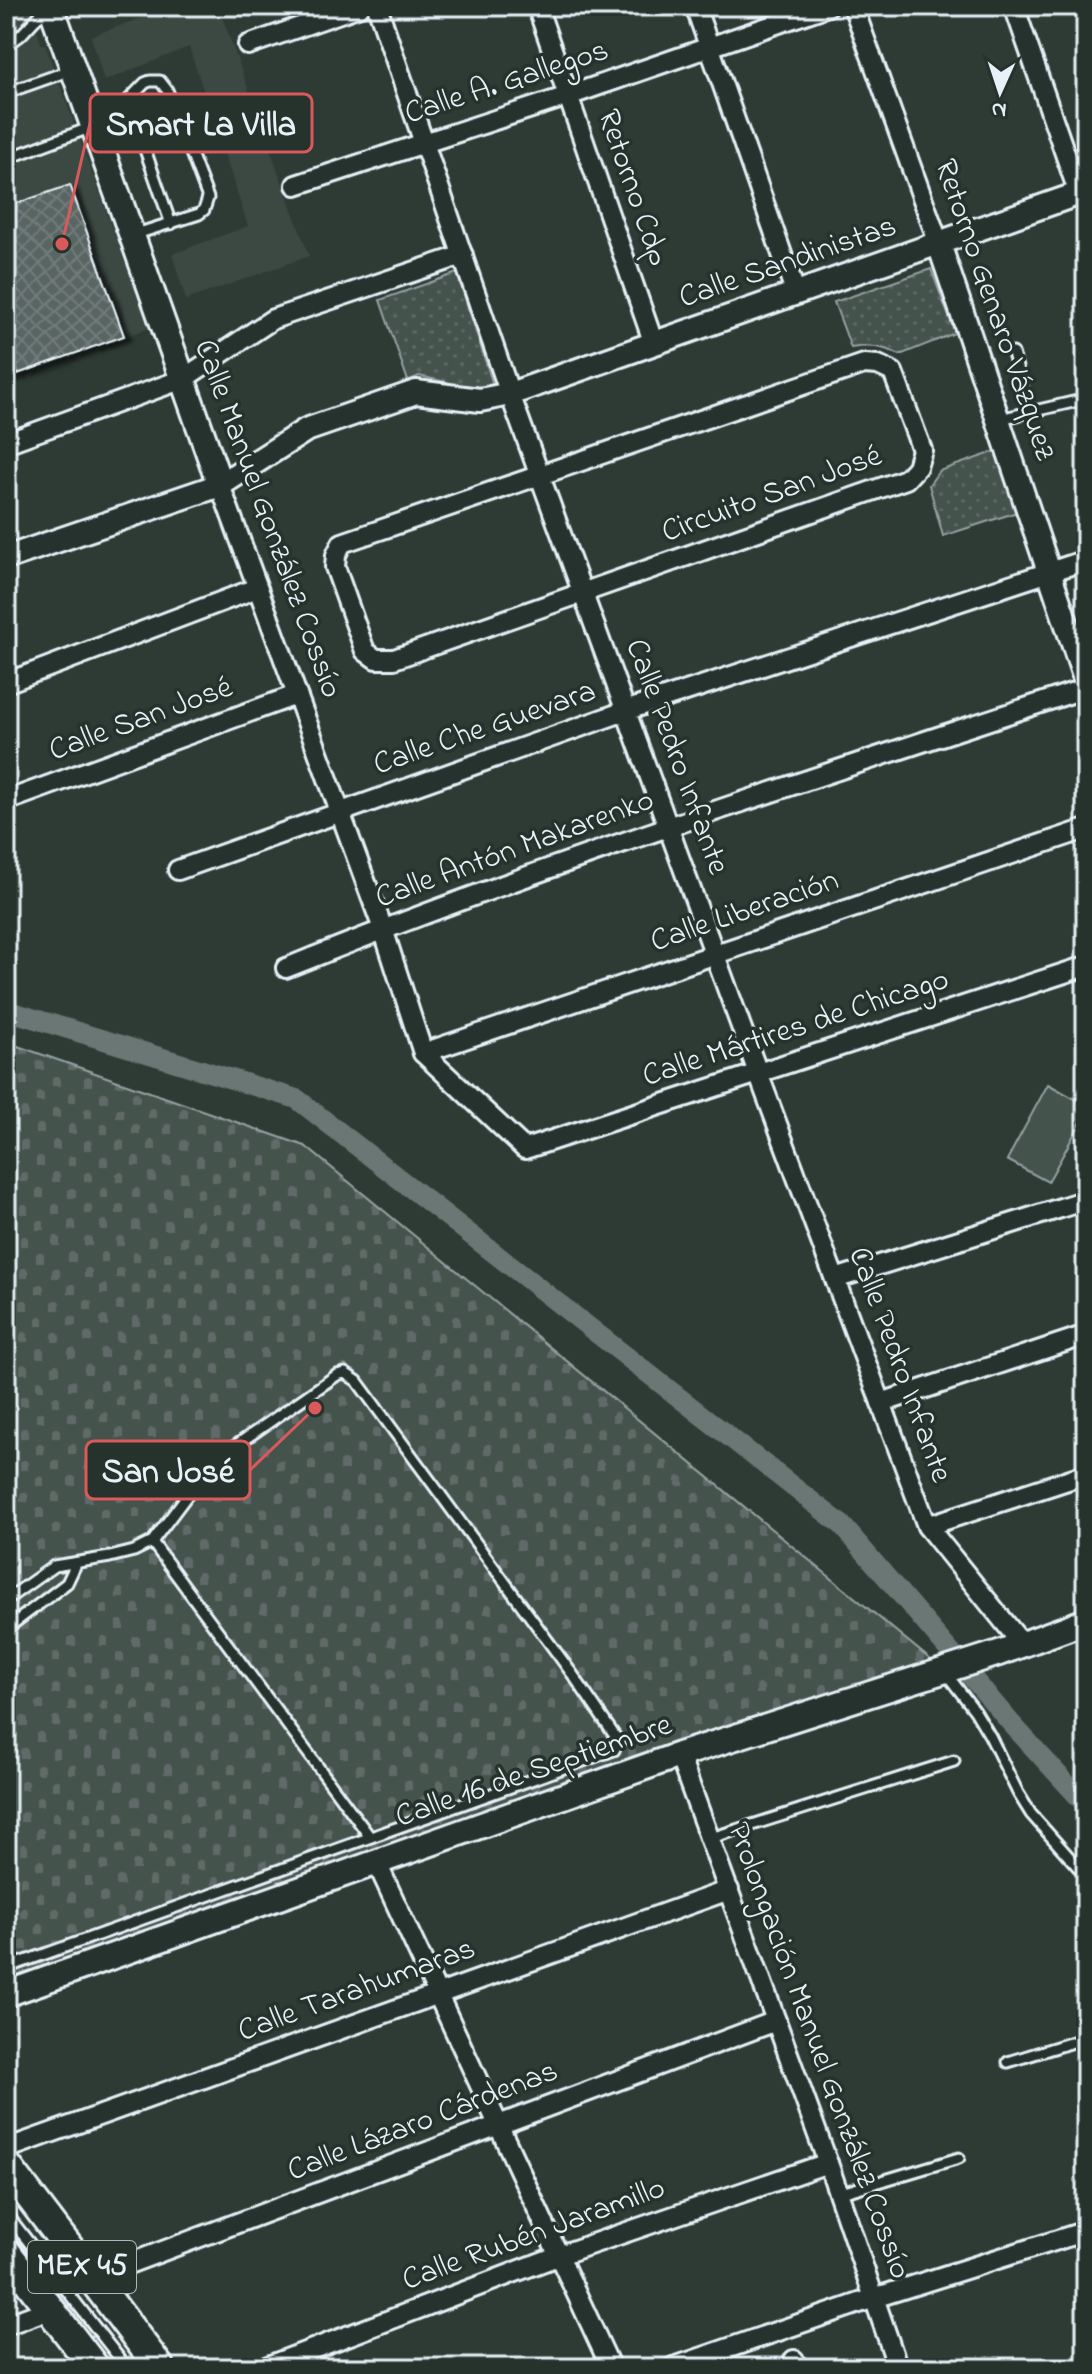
<svg xmlns="http://www.w3.org/2000/svg" width="1092" height="2374" font-family="'Indie Flower',sans-serif">
	<style>
		.built { fill: #3b4843 }
		.grass { fill: #45524e; stroke: #96a2a3; stroke-width: 2 }
		.cemetery { fill: url(#cemetery-stones); stroke: #96a2a3; stroke-width: 2 }
		.park { fill: url(#park-dots); stroke: #96a2a3; stroke-width: 2 }
		.lines { fill: none; stroke-linecap: round; stroke-linejoin: round }
		.canal { stroke: #6b7775; stroke-width: 20 }
		.building { fill: url(#building-cross-hatch); stroke: #e8f1f8; stroke-width: 2; filter: url(#shadow) }
		.service-casing { stroke: #e8f1f8; stroke-width: 15 }
		.minor-casing { stroke: #e8f1f8; stroke-width: 24 }
		.tertiary-casing { stroke: #e8f1f8; stroke-width: 28 }
		.secondary-casing { stroke: #e8f1f8; stroke-width: 30 }
		.primary-casing { stroke: #e8f1f8; stroke-width: 34 }
		.service { stroke: #26332d; stroke-width: 9 }
		.minor { stroke: #26332d; stroke-width: 18 }
		.tertiary { stroke: #26332d; stroke-width: 22 }
		.secondary { stroke: #26332d; stroke-width: 24 }
		.primary { stroke: #26332d; stroke-width: 28 }
		.labels { text-anchor: middle; dominant-baseline: central; stroke-width: 7; stroke-linejoin: round; paint-order: stroke }
		.shield { fill: #26332d; stroke: #aeb8bb; stroke-width: 2 }
		.shield-label { font-size: 30px; font-weight: bold; fill: #e8f1f8 }
		.street-label { font-size: 32px; fill: #e8f1f8; stroke: #26332d }
		.leader { fill: none; stroke: #da5a5c; stroke-width: 3 }
		.callout-dot { fill: #da5a5c; stroke: #26332d; stroke-width: 3 }
		.callout { fill: #26332d; stroke: #da5a5c; stroke-width: 3 }
		.callout-label { font-size: 34px; text-anchor: middle; font-weight: bold; fill: #e8f1f8 }
	</style>
	<defs>
		<pattern id="cemetery-stones" width="16" height="16" patternUnits="userSpaceOnUse" patternTransform="scale(2)"><rect width="16" height="16" fill="#45524e"/><path d="M2 7V4a2 2 0 0 1 4 0v3zM10 15v-3a2 2 0 0 1 4 0v3z" fill="#606b68"/></pattern>
		<pattern id="park-dots" width="8" height="8" patternUnits="userSpaceOnUse" patternTransform="scale(2)"><rect width="8" height="8" fill="#45524e"/><path d="M2 2h.1M6 6h.1" fill="none" stroke="#606b68" stroke-width="1.8" stroke-linecap="round"/></pattern>
		<pattern id="building-cross-hatch" width="8" height="8" patternUnits="userSpaceOnUse" patternTransform="scale(2)"><rect width="8" height="8" fill="#596563"/><path d="M0 0l8 8M0 8l8-8" fill="none" stroke="#717c7a"/></pattern>
		<filter id="shadow"><feDropShadow dx="7" dy="4" stdDeviation="2" flood-color="#0009"/></filter>
	</defs>
	<rect width="100%" height="100%" fill="#2e3b35"/>
	<filter id="ink" filterUnits="userSpaceOnUse"><feTurbulence type="fractalNoise" baseFrequency=".0125" numOctaves="2"/><feDisplacementMap in="SourceGraphic" scale="16" xChannelSelector="R" yChannelSelector="G"/><feConvolveMatrix kernelMatrix="1 2 1 2 8 2 1 2 1" color-interpolation-filters="sRGB"/></filter>
	<g filter="url(#ink)">
		<!-- built -->
		<g class="built">
			<polygon points="6,6 28,6 42,45 45,44 149,328 6,378"/>
			<polygon points="175,6 218,6 309,256 186,300 172,254 248,226 189,47 104,81 91,36"/>
		</g>
		<!-- grass -->
		<polygon class="grass" points="1048,1084 1086,1105 1086,1113 1048,1182 1007,1160"/>
		<!-- cemetery -->
		<polygon class="cemetery" points="6,1042 305,1146 943,1670 6,1995"/>
		<!-- park -->
		<g class="park">
			<path d="M 931,269 L 955,333 L 900,355 C 882,346 870,345 851,348 L 834,302 Z"/>
			<polygon points="457,273 494,388 487,391 419,376 408,381 380,300"/>
			<polygon points="997,451 1017,512 943,536 929,485 939,471"/>
		</g>
		<g class="lines">
			<!-- canal -->
			<polyline class="canal" points="6,1010 297,1099 842,1525 1010,1722 1086,1805"/>
		</g>
		<!-- building -->
		<polygon class="building" points="70,185 124,336 6,378 6,207"/>
		<g class="lines">
			<!-- service casing -->
			<g class="service-casing">
				<g id="service">
					<polyline points="6,46 21,35 48,6"/>
					<polyline points="6,93 71,70"/>
					<polyline points="128,101 171,224"/>
					<polyline points="6,159 108,121 145,83 150,81 160,81 167,90 208,198 204,210 199,214 133,235"/>
					<polyline points="1013,353 1029,412"/>
					<polyline points="1000,419 1086,399"/>
					<polyline points="152,1542 370,1837"/>
					<polyline points="6,1600 54,1566 110,1557 134,1551 152,1542 204,1473 222,1455 337,1375 345,1373 357,1381 573,1675 619,1742 614,1750 6,1968"/>
					<polyline points="6,1629 67,1583 76,1564"/>
					<polyline points="945,1672 975,1711 990,1736 1018,1793 1031,1814 1086,1876"/>
					<polyline points="711,1838 954,1761"/>
					<polyline points="1008,2062 1086,2038"/>
					<polyline points="838,2194 959,2158"/>
					<polyline points="6,2213 127,2368"/>
				</g>
			</g>
			<!-- minor casing -->
			<g class="minor-casing">
				<g id="minor">
					<polyline points="377,6 510,394 758,1073 927,1526 1022,1644"/>
					<polyline points="537,6 654,344"/>
					<polyline points="695,6 796,294"/>
					<polyline points="853,6 939,244"/>
					<polyline points="1014,6 1079,194"/>
					<polyline points="248,45 360,6"/>
					<polyline points="296,185 568,96 828,6"/>
					<polygon points="864,364 878,365 893,372 922,450 917,467 906,479 394,659 376,659 365,651 335,567 336,555 342,543"/>
					<polyline points="6,443 183,379 273,319 463,255"/>
					<polyline points="220,485 383,929 423,1053 525,1149 1086,966"/>
					<polyline points="6,683 257,588"/>
					<polyline points="6,801 296,695"/>
					<polyline points="178,870 628,710 1086,560"/>
					<path d="M 286,968 C 548,862 818,777 1086,688"/>
					<polyline points="423,1053 1086,829"/>
					<polyline points="835,1279 1086,1200"/>
					<polyline points="881,1403 1086,1335"/>
					<polyline points="927,1526 1086,1474"/>
					<polyline points="679,1755 828,2163 898,2368"/>
					<polyline points="376,1861 611,2368"/>
					<polyline points="6,2149 729,1890"/>
					<polyline points="91,2278 776,2021"/>
					<polyline points="6,2325 50,2309"/>
					<polyline points="794,2360 797,2368"/>
					<polyline points="263,2368 560,2255 828,2163"/>
					<polyline points="671,2368 874,2298 1086,2231"/>
				</g>
			</g>
			<!-- tertiary casing -->
			<g class="tertiary-casing">
				<g id="tertiary">
					<polyline points="939,244 1086,682"/>
					<polyline points="6,558 220,485 306,430 416,392 480,400 510,394 1086,191"/>
				</g>
			</g>
			<!-- secondary casing -->
			<g class="secondary-casing">
				<g id="secondary">
					<polyline points="51,6 220,485"/>
					<polyline points="6,1994 679,1755 999,1653 1086,1621"/>
				</g>
			</g>
			<!-- primary casing -->
			<g class="primary-casing">
				<g id="primary">
					<polyline points="6,2165 160,2368"/>
					<polyline points="6,2252 95,2368"/>
				</g>
			</g>
			<!-- service -->
			<use href="#service" class="service"/>
			<!-- minor -->
			<use href="#minor" class="minor"/>
			<!-- tertiary -->
			<use href="#tertiary" class="tertiary"/>
			<!-- secondary -->
			<use href="#secondary" class="secondary"/>
			<!-- primary -->
			<use href="#primary" class="primary"/>
		</g>
	</g>
	<g class="labels">
		<!-- shield labels -->
		<rect class="shield" x="28" y="2241" width="108" height="52" rx="6"/>
		<g class="shield-label">
			<text x="82" y="2267">MEX 45</text>
		</g>
		<!-- street labels -->
		<g class="street-label">
			<text transform="translate(507 83) rotate(-18)">Calle A. Gallegos</text>
			<text transform="translate(632 188) rotate(71)">Retorno Cdp</text>
			<text transform="translate(788 263) rotate(-19)">Calle Sandinistas</text>
			<text transform="translate(994 310) rotate(71)">Retorno Genaro Vázquez</text>
			<text transform="translate(772 495) rotate(-20)">Circuito San José</text>
			<text transform="translate(267 519) rotate(70)">Calle Manuel González Cossío</text>
			<text transform="translate(141 720) rotate(-20)">Calle San José</text>
			<text transform="translate(485 729) rotate(-19)">Calle Che Guevara</text>
			<text transform="translate(676 757) rotate(70)">Calle Pedro Infante</text>
			<text transform="translate(515 850) rotate(-20)">Calle Antón Makarenko</text>
			<text transform="translate(745 912) rotate(-19)">Calle Liberación</text>
			<text transform="translate(796 1029) rotate(-18)">Calle Mártires de Chicago</text>
			<text transform="translate(899 1365) rotate(70)">Calle Pedro Infante</text>
			<text transform="translate(534 1772) rotate(-19)">Calle 16 de Septiembre</text>
			<text transform="translate(357 1991) rotate(-20)">Calle Tarahumaras</text>
			<text transform="translate(818 2051) rotate(70)">Prolongación Manuel González Cossío</text>
			<text transform="translate(423 2122) rotate(-21)">Calle Lázaro Cárdenas</text>
			<text transform="translate(534 2235) rotate(-20)">Calle Rubén Jaramillo</text>
		</g>
	</g>
	<!-- callouts -->
	<path class="leader" d="M62 244L90 123M315 1408L250 1470"/>
	<g class="callout-dot">
		<circle cx="62" cy="244" r="8"/>
		<circle cx="315" cy="1408" r="8"/>
	</g>
	<g class="callout">
		<rect x="90" y="94" width="222" height="58" rx="8"/>
		<rect x="86" y="1441" width="164" height="58" rx="8"/>
	</g>
	<g class="callout-label">
		<text x="201" y="135">Smart La Villa</text>
		<text x="168" y="1482">San José</text>
	</g>
	<!-- margin -->
	<rect width="1092" height="2374" fill="none" stroke="#26332d" stroke-width="32"/>
	<rect x="16" y="16" width="1060" height="2342" fill="none" stroke="#e8f1f8" stroke-width="3" filter="url(#ink)"/>
	<!-- north arrow -->
	<g transform="translate(1000 92) rotate(183)" stroke="#26332d" stroke-width="6" paint-order="stroke">
	<path d="M0-6L14 30L0 20L-14 30Z" fill="#e8f1f8"/>
	<text y="-12" font-size="22" font-weight="bold" text-anchor="middle" fill="#e8f1f8">N</text>
	</g>
</svg>
